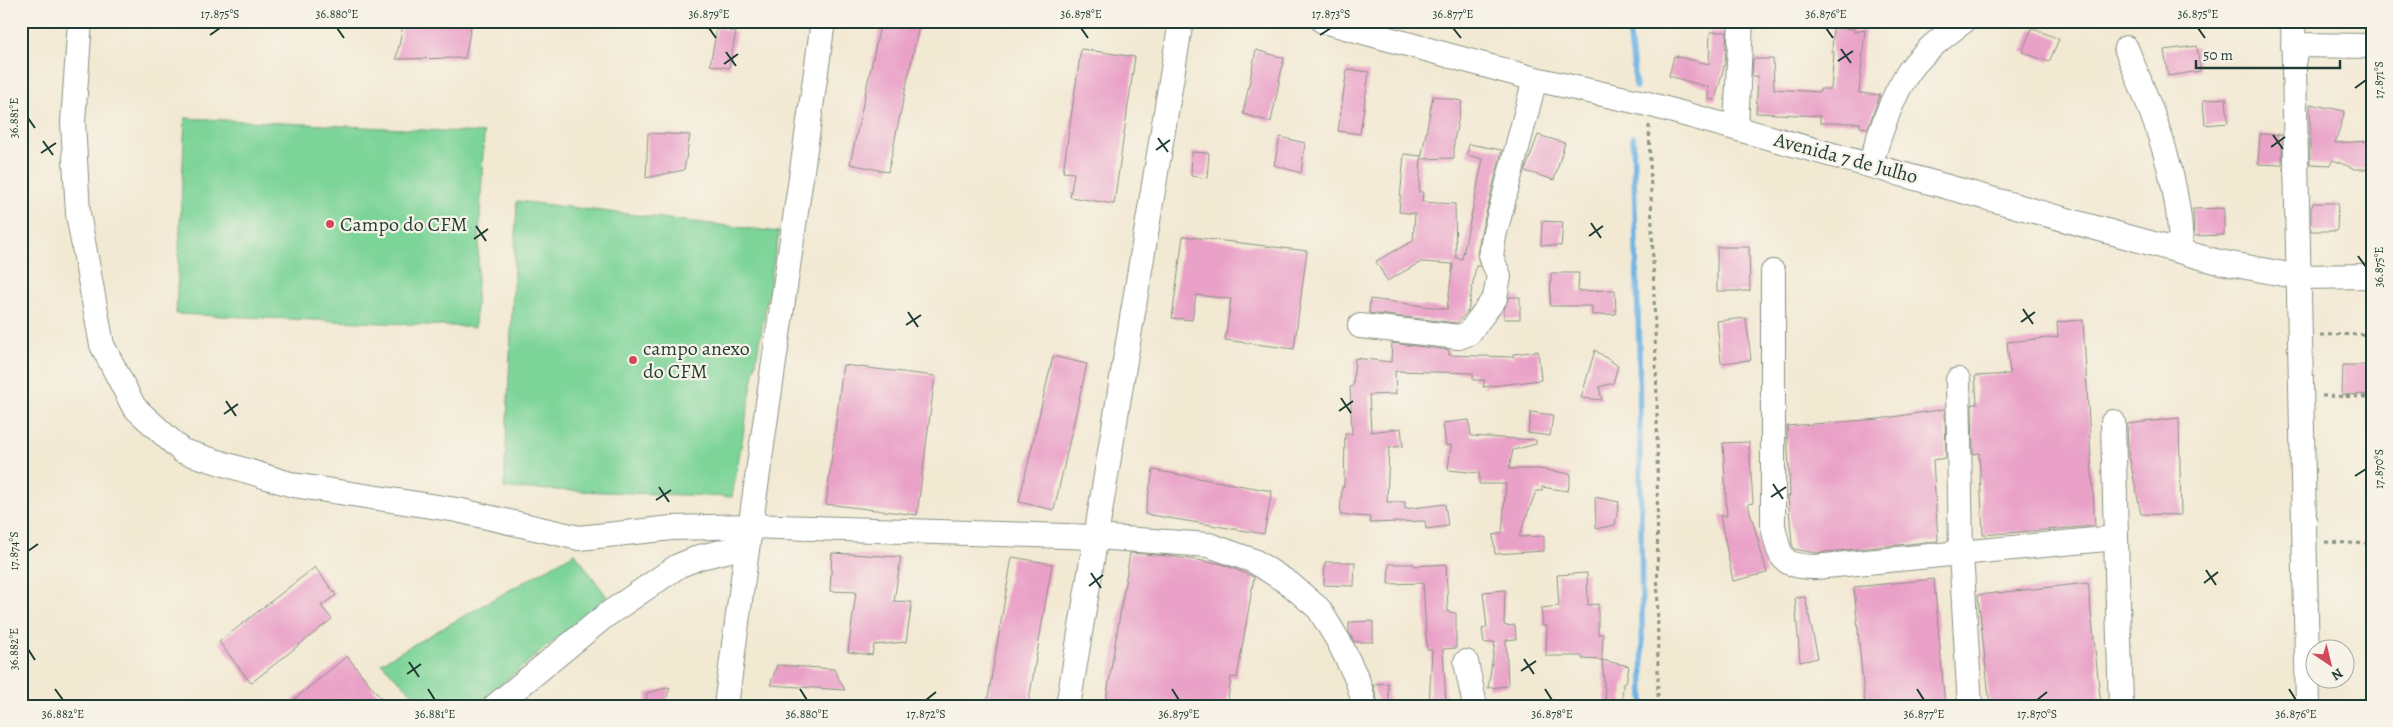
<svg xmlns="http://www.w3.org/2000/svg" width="2393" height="727" font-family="Alegreya,serif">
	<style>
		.green { fill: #7dd498; stroke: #4e8866 }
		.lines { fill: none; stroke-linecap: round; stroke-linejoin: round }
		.stream { stroke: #6db4e4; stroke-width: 5.5 }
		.building { fill: #eaa1c8 }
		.minor-casing { stroke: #889384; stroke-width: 26 }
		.path { stroke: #889384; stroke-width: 3; stroke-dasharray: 4 4; stroke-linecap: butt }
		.minor { stroke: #fff; stroke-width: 24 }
		.ticks { fill: none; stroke: #1f3d34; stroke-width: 2 }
		.poi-dot { fill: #d1495b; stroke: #f7f3e8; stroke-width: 2 }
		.labels { text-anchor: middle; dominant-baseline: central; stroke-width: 4.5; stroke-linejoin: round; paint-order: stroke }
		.street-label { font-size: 20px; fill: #1f3d34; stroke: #f7f3e8 }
		.poi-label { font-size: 20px; fill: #1f3d34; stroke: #f7f3e8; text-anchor: start }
		.neatline { fill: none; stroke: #1f3d34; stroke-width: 2 }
		.ticks-label { font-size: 12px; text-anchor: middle; fill: #1f3d34 }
	</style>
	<rect width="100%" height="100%" fill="#f7f3e8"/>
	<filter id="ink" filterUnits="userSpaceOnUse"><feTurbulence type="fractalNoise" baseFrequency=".02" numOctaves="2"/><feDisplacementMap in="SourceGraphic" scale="10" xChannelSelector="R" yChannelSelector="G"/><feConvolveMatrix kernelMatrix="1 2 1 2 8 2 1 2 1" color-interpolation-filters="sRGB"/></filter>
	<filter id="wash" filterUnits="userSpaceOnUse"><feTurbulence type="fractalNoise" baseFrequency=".0096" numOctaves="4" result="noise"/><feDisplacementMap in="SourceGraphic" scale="20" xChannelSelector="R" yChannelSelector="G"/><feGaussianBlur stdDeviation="1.12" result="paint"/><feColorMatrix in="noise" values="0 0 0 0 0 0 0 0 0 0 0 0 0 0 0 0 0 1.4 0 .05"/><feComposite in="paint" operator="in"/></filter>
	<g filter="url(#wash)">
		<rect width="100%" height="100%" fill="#f2e9d3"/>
		<!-- green -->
		<g class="green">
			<polygon points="185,118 484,133 475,327 176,314"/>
			<polygon points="517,201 779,232 732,497 504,488"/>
			<polygon points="575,553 607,597 475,706 425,706 381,663"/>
		</g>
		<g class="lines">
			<!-- stream -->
			<g class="stream">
				<polyline points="1628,21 1636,87"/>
				<polyline points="1633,137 1639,351 1643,706"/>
			</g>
		</g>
		<g id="blocks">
			<!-- building -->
			<g class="building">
				<polygon points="404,21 472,21 465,58 396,59"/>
				<polygon points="881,21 920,21 888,172 850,164"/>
				<polygon points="717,28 736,32 729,68 710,65"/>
				<polygon points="1833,28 1854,29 1854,32 1865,30 1859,93 1880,95 1868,128 1860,127 1860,123 1820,123 1820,116 1756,113 1758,76 1752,76 1753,59 1773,59 1774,89 1820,92 1820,89 1831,89 1834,52 1832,52"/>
				<polygon points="2032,28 2059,39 2049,62 2022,52"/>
				<polygon points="1710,32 1727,32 1725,63 1715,100 1708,99 1708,87 1669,76 1674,56 1709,64"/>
				<polygon points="2197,46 2200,71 2168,76 2164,50"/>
				<polygon points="1081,49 1135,57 1114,204 1070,197 1074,173 1063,172"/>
				<polygon points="1256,50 1284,58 1271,122 1243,114"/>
				<polygon points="1347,69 1369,72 1360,134 1338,131"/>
				<polygon points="1433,96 1462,101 1454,141 1454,158 1421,159"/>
				<polygon points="2226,98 2228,123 2205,125 2203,100"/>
				<polygon points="2310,104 2345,111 2335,143 2372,141 2372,169 2355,169 2333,160 2330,165 2310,164"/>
				<polygon points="648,133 690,135 684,170 646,178"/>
				<polygon points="2260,134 2282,135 2282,165 2258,164"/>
				<polygon points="1538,135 1565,143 1554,180 1525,171"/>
				<polygon points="1280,137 1305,143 1301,173 1274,165"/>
				<polygon points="1469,144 1502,150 1481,233 1477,255 1480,266 1476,266 1468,311 1457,323 1369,313 1370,299 1447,309 1453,264 1421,262 1387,281 1376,261 1413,241 1415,214 1399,212 1404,154 1421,156 1419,192 1423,192 1422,202 1455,204 1456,258 1462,259 1483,159 1467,155"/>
				<polygon points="1192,152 1209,153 1207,178 1191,176"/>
				<polygon points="2313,203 2338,203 2337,231 2311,231 2311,209"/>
				<polygon points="2224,208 2224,235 2194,236 2193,209"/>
				<polygon points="1542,221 1563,222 1561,246 1541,245"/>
				<polygon points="1183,236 1307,251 1294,349 1225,340 1231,299 1196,295 1192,320 1172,318"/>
				<polygon points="1717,247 1749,247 1750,291 1717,291"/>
				<polygon points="1551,273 1579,273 1578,291 1615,290 1616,314 1592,315 1592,306 1550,306"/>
				<polygon points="1509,297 1520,297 1520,319 1504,319 1504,309"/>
				<polygon points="1746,318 1751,360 1721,363 1717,321"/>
				<polygon points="2083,320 2095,526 1983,535 1979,453 1973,454 1972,404 1977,404 1975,376 2010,374 2007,342 2058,337 2057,322"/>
				<polygon points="1392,343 1449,350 1449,355 1513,357 1513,354 1538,351 1541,380 1483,387 1485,380 1473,380 1473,373 1395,371 1396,394 1369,395 1371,432 1401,428 1403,446 1389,448 1387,502 1405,502 1405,509 1445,504 1448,526 1426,529 1425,521 1370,523 1370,517 1340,515 1342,487 1344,487 1345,434 1352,434 1350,387 1353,386 1355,358 1391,362"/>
				<polygon points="1595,350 1618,366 1613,383 1599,387 1602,400 1581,398"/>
				<polygon points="1053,356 1087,364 1054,510 1019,502"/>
				<polygon points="843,365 935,376 917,515 826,504"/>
				<polygon points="2343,365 2370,365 2369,375 2372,375 2372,394 2342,395"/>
				<polygon points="1945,409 1946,458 1933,460 1938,541 1815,553 1794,549 1792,544 1788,496 1790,496 1787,426 1879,419"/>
				<polygon points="1531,412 1553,415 1550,436 1528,433"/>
				<polygon points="2179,418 2181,515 2141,514 2128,451 2127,424"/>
				<polygon points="1469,420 1471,436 1536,440 1536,444 1513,450 1509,469 1540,469 1571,474 1568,491 1542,487 1542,491 1536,491 1519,537 1544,536 1544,551 1495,554 1493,535 1502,533 1506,484 1479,484 1479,473 1448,470 1451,445 1446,446 1443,423"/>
				<polygon points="1749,442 1753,503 1748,504 1767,573 1733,581 1720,515 1727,516 1723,443"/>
				<polygon points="1153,470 1272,491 1264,534 1145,514"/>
				<polygon points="1595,497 1619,502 1615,525 1596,529"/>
				<polygon points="832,553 901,557 894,601 912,602 906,642 874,645 872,655 848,652 856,592 830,591"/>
				<polygon points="1130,553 1170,556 1222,564 1254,577 1237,678 1231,677 1227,706 1105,706"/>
				<polygon points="1012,557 1052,564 1028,706 987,703"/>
				<polygon points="1325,562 1355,562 1354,586 1324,585"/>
				<polygon points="1389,564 1414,564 1414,566 1446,564 1448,612 1456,613 1456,648 1443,649 1446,706 1429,706 1432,650 1427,650 1423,583 1388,584"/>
				<polygon points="315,567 336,595 321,606 332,619 251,683 219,642"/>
				<polygon points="1587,573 1588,605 1598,604 1598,634 1603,634 1602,660 1582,659 1582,656 1546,656 1547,626 1543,626 1541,608 1559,606 1557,575"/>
				<polygon points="1934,579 1945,706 1865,706 1854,587"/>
				<polygon points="2088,583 2101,706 1990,706 1978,595"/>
				<polygon points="1505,590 1504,623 1505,626 1515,625 1516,639 1506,640 1508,686 1488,688 1495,642 1484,643 1482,629 1487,628 1483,592"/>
				<polygon points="1805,597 1818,658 1800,662 1795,598"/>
				<polygon points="1373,621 1373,642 1354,642 1349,632 1349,622"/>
				<polygon points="347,656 387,706 286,706"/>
				<polygon points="1602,660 1629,666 1626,683 1623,683 1622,706 1606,706"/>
				<polygon points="777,665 834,669 845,690 770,685"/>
				<polygon points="1388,683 1389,703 1378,703 1373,684"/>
				<polygon points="670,687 664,706 646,706 647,693"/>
			</g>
		</g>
	</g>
	<g filter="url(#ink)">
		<use href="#blocks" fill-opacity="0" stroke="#889384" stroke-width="1"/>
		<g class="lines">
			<!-- minor casing -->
			<g class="minor-casing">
				<g id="minor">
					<polyline points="80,21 73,122 78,214 102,345 134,407 182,451 293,485 457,510 579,538 672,528 749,526 1096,537 1209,545 1254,561 1290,584 1319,609 1339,642 1357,679 1365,706"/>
					<polyline points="1323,21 1535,79 1648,104 2215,261 2299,277 2372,276"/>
					<polyline points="2293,21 2308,706"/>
					<polyline points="2293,45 2372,46"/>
					<path d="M 2126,48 C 2147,99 2169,151 2177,205 C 2180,221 2180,236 2182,251"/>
					<polyline points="1736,128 1741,21"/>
					<path d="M 1870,165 C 1880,134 1891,97 1910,70 C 1924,51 1945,35 1964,21"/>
					<path d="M 1773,272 L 1773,526 C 1780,558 1780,566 1815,567 L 2116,538 L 2113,422"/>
					<polyline points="1360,326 1459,337 1469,333 1495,298 1499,276 1491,257 1494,236 1535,79"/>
					<polyline points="1958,380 1961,553 1970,706"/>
					<polyline points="2116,538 2121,706"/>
					<polyline points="1466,662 1475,706"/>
					<polyline points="495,706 605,616 678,566 700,557 747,546"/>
					<path d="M 726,706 C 755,477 792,250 823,21"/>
					<polyline points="1068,706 1181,21"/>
				</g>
			</g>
			<!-- path -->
			<g class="path">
				<polyline points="1649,125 1657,399 1658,706"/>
				<polyline points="2320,335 2372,334"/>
				<polyline points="2322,396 2372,397"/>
				<polyline points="2325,542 2372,544"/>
			</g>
			<!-- minor -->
			<use href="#minor" class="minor"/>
		</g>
	</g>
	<!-- ticks -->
	<path class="ticks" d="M 337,28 L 344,38M 709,28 L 716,38M 1081,28 L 1088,38M 1453,28 L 1461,38M 1826,28 L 1833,38M 2198,28 L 2205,38M 210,35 L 220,28M 1320,35 L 1331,28M 1841,49 L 1851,63M 726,52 L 736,66M 1838,61 L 1853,51M 724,64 L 738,54M 2355,88 L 2366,80M 28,118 L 35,128M 2273,135 L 2283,149M 1158,138 L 1168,152M 43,141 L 53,155M 2271,147 L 2285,137M 1156,150 L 1170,140M 41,153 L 56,143M 1591,223 L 1601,238M 476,226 L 486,241M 1589,236 L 1603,226M 474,239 L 488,229M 2358,256 L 2366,267M 2023,309 L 2033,324M 908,312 L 918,327M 2021,322 L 2035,312M 906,325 L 921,315M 1341,398 L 1351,413M 226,401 L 236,416M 1339,411 L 1353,401M 224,414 L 238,404M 2355,476 L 2366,469M 1773,484 L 1783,499M 659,487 L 669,502M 1771,497 L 1786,487M 656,500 L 671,490M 28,551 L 38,544M 2206,570 L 2216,585M 1091,573 L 1101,588M 2204,583 L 2218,572M 1089,586 L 1103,575M 28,649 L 35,660M 1524,659 L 1534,674M 409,662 L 419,677M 1521,671 L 1536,661M 407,674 L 421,664M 55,689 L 63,700M 428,689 L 435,700M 800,689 L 807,700M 1172,689 L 1179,700M 1545,689 L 1552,700M 1917,689 L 1924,700M 2289,689 L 2296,700M 926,700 L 936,692M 2037,700 L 2047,692"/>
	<!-- markers -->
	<g class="poi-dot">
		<circle cx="330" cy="224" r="5"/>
		<circle cx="633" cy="360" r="5"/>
	</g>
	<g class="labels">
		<!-- street labels -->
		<g class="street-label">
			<text transform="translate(1846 158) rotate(15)">Avenida 7 de Julho</text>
		</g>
		<!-- poi labels -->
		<g class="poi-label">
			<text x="340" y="224">Campo do CFM</text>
			<text x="643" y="348">campo anexo<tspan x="643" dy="23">do CFM</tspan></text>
		</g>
	</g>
	<!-- margin -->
	<rect width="2393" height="727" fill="none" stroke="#f7f3e8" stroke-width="55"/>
	<!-- north arrow -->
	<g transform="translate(2330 664) rotate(145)"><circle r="24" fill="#f7f3e8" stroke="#a1aaa0"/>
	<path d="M0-4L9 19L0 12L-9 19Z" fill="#d1495b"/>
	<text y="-8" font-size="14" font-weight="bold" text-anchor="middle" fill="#1f3d34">N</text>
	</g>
	<!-- scale -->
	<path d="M2196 60v8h144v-8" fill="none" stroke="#1f3d34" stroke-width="2.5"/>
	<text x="2203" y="60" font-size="15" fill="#1f3d34" stroke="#f7f3e8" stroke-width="4" paint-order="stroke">50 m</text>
	<rect x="28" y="28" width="2338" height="672" class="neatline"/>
	<g class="ticks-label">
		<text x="220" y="18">17.875°S</text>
		<text x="337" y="18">36.880°E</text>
		<text x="709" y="18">36.879°E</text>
		<text x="1081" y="18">36.878°E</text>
		<text x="1331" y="18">17.873°S</text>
		<text x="1453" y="18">36.877°E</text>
		<text x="1826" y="18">36.876°E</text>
		<text x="2198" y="18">36.875°E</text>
		<text transform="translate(2379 80) rotate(-90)" y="4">17.871°S</text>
		<text transform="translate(14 118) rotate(-90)" y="4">36.881°E</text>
		<text transform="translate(2379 267) rotate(-90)" y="4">36.875°E</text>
		<text transform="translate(2379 469) rotate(-90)" y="4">17.870°S</text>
		<text transform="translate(14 551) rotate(-90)" y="4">17.874°S</text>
		<text transform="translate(14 649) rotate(-90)" y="4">36.882°E</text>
		<text x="63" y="718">36.882°E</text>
		<text x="435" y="718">36.881°E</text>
		<text x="807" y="718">36.880°E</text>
		<text x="926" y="718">17.872°S</text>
		<text x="1179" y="718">36.879°E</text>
		<text x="1552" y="718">36.878°E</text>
		<text x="1924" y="718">36.877°E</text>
		<text x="2037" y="718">17.870°S</text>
		<text x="2296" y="718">36.876°E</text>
	</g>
</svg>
